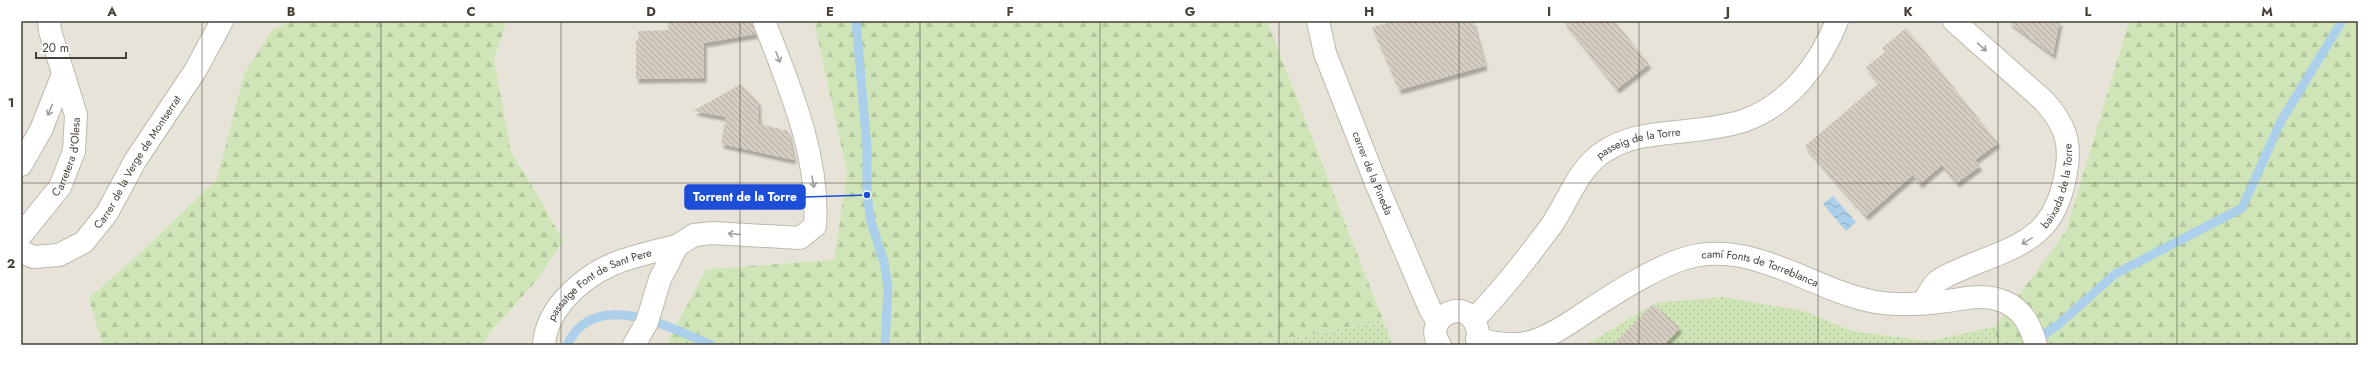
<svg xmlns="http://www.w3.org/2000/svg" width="2379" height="366" font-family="Jost,sans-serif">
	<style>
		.residential { fill: #e7e3d9 }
		.grass { fill: url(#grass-dots) }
		.forest { fill: url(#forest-firs) }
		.water { fill: url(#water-waves) }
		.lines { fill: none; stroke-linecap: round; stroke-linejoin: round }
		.stream { stroke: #acd0eb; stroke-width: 9 }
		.building { fill: url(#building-back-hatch); filter: url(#shadow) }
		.minor-casing { stroke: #bfb9ae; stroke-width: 24 }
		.tertiary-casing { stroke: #bfb9ae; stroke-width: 24 }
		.minor { stroke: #fff; stroke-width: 22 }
		.tertiary { stroke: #fff; stroke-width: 22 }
		.oneway { stroke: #a3a09c }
		.grid { fill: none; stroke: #474239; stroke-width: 1; stroke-opacity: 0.55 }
		.labels { text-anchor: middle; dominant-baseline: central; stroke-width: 4; stroke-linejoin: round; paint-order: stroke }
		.street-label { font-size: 11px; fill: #474239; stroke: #fff }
		.leader { fill: none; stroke: #1d4ed8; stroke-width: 1.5 }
		.callout-dot { fill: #1d4ed8; stroke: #fff; stroke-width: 1.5 }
		.callout { fill: #1d4ed8; stroke: #1d4ed8; stroke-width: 1.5 }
		.callout-label { font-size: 12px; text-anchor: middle; font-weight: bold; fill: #fff }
		.neatline { fill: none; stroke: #474239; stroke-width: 1.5 }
		.grid-label { font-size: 13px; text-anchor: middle; font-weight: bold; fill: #474239 }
	</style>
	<defs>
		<pattern id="grass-dots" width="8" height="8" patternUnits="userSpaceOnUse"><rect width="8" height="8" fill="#cfe5b7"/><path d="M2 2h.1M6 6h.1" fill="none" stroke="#b3c69e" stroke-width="1.8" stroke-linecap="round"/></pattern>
		<pattern id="forest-firs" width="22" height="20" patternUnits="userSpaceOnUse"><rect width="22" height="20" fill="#cfe5b7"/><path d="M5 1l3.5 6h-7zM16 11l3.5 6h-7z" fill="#b3c69e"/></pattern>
		<pattern id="water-waves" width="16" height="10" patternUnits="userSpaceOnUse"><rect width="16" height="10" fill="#acd0eb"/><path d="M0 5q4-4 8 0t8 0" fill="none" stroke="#8eaabf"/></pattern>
		<pattern id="building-back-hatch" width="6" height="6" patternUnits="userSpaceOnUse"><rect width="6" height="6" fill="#d5cdc1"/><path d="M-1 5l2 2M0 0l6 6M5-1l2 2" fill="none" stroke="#afa89e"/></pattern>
		<filter id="shadow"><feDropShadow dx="2.5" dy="4.5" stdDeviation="1" flood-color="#0004"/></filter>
	</defs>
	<rect width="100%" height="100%" fill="#f4f1ea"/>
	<!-- residential -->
	<g class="residential">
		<polygon points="21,21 291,21 272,30 244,74 217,179 138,255 89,298 102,345 21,345"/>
		<polygon points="507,21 814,21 847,173 834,260 706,269 666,345 484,345 489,334 536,281 563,241 540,199 511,152 494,59"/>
		<polygon points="1270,21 2129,21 2066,231 1996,326 1931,341 1852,331 1804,311 1656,303 1585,345 1393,345 1269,26"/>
	</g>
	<!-- grass -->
	<g class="grass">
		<polygon points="1722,297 1804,311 1852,331 1930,341 1996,326 1995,345 1585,345 1656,303"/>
		<polygon points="1383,320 1393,345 1260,345"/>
	</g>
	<!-- forest -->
	<g class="forest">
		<polygon points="291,21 507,21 494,59 511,152 540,199 563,241 536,281 489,334 484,345 102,345 89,298 138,255 217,179 244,74 272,30"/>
		<polygon points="814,21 1270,21 1269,26 1383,320 1260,345 666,345 706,269 834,260 847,173"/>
		<polygon points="2129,21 2358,21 2358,345 1995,345 1996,326 2066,231"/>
	</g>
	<!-- water -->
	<polygon class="water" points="1833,196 1856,222 1846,231 1823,204"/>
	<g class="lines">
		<!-- stream -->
		<g class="stream">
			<polyline points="856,21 867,148 867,195 871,222 884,262 888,287 885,345"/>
			<polyline points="2035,341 2059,324 2115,274 2242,208 2281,121 2342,21"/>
			<path d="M 567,345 C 594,287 670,327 711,345"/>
		</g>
	</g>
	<!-- building -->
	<g class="building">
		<polygon points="694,21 752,21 756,34 704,43 704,78 636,79 636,40 639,40 638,31 669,30 668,22"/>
		<polygon points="1395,21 1473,21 1485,66 1399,90 1372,27"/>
		<polygon points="1564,21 1615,21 1649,64 1617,89"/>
		<polygon points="2008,21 2060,21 2053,55"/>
		<polygon points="1906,28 1998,143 1975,160 1980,166 1957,183 1942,165 1920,184 1913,175 1866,216 1805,146 1879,83 1866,67 1885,52 1882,48"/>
		<polygon points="741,84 758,101 759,124 788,131 794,160 721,144 726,117 693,111"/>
		<polygon points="1653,304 1680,328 1664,345 1613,345"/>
	</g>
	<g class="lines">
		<!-- minor casing -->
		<g class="minor-casing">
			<g id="minor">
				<path id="s1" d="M 1318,21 L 1325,53 L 1376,183 L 1430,309 L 1438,322"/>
				<polyline points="21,165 41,130 63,74"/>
				<path id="s2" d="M 21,251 L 33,257 L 59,255 L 84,242 L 107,213 L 135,161 L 195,71 L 222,21"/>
				<path id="s3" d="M 1923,303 C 1927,297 1932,285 1938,281 C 1948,274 1960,270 1971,265 C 2024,244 2056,235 2066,172 C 2072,142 2064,123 2044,101 L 1954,21"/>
				<path id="s4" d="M 1474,319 C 1502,291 1527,258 1551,226 C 1568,202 1578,167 1605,151 C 1630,135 1658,134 1686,131 C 1705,129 1724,127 1743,121 C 1788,106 1820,64 1837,21"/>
				<path id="s5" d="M 1477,339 C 1492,343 1510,346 1526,343 C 1546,339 1567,325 1583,314 C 1612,295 1665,260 1699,255 C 1763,246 1815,291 1876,302 C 1899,306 1924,304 1947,301 C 1968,298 1985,293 2005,302 C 2023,310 2031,326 2036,345"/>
				<path id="s6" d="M 544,345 C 545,328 552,314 563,301 C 596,263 630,257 677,246"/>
				<path d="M 634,345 L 647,322 L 660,279 L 677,246 L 694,235 L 713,233 L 800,238 L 815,226 C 820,156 789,86 764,21"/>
				<path d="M 1440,345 C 1420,318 1470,291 1478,332"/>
			</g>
		</g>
		<!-- tertiary casing -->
		<g class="tertiary-casing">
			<g id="tertiary">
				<path id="s7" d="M 21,235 L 60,187 L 74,151 L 76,115 L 50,31 L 49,21"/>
			</g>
		</g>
		<!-- minor -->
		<use href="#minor" class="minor"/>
		<!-- tertiary -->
		<use href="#tertiary" class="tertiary"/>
	</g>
	<!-- one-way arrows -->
	<defs><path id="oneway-shaft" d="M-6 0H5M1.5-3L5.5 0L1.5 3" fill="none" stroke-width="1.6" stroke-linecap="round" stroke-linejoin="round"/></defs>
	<g class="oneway">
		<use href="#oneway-shaft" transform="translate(1982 47) rotate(41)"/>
		<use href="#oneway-shaft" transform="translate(778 57) rotate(69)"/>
		<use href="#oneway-shaft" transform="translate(50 110) rotate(112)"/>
		<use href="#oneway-shaft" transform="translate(813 182) rotate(80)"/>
		<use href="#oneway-shaft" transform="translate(734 234) rotate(-175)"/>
		<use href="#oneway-shaft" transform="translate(2027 241) rotate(149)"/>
	</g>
	<!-- grid -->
	<path class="grid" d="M 202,21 L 202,345M 381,21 L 381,345M 561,21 L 561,345M 740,21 L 740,345M 920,21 L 920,345M 1100,21 L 1100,345M 1279,21 L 1279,345M 1459,21 L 1459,345M 1639,21 L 1639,345M 1818,21 L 1818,345M 1998,21 L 1998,345M 2177,21 L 2177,345M 21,183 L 2358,183"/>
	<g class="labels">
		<!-- street labels -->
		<g class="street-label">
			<text stroke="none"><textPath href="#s4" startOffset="249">passeig de la Torre</textPath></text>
			<text stroke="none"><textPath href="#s7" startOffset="93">Carretera d'Olesa</textPath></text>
			<text stroke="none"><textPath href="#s2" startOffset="164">Carrer de la Verge de Montserrat</textPath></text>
			<text stroke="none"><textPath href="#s1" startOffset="162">carrer de la Pineda</textPath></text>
			<text stroke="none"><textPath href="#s3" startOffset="190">baixada de la Torre</textPath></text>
			<text stroke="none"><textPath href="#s5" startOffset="308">camí Fonts de Torreblanca</textPath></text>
			<text stroke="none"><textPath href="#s6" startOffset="89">passatge Font de Sant Pere</textPath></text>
		</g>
	</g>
	<!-- callouts -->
	<path class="leader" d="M867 195L805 197"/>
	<circle class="callout-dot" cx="867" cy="195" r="4"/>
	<rect class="callout" x="685" y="185" width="120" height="24" rx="4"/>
	<g class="callout-label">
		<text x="745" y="201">Torrent de la Torre</text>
	</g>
	<!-- border -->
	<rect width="2379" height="366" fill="none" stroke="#ffffff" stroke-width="44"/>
	<!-- scale -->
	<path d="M36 52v6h90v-6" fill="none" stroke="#474239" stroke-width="2"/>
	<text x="42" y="52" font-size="12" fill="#474239" stroke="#ffffff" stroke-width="3" paint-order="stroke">20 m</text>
	<rect x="22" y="22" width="2335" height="322" class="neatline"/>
	<g class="grid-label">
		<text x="112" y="16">A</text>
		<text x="291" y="16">B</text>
		<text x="471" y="16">C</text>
		<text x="651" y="16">D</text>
		<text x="830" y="16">E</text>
		<text x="1010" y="16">F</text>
		<text x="1190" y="16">G</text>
		<text x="1369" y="16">H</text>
		<text x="1549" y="16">I</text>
		<text x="1728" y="16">J</text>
		<text x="1908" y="16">K</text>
		<text x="2088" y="16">L</text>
		<text x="2267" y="16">M</text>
		<text x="11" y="107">1</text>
		<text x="11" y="268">2</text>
	</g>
</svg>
